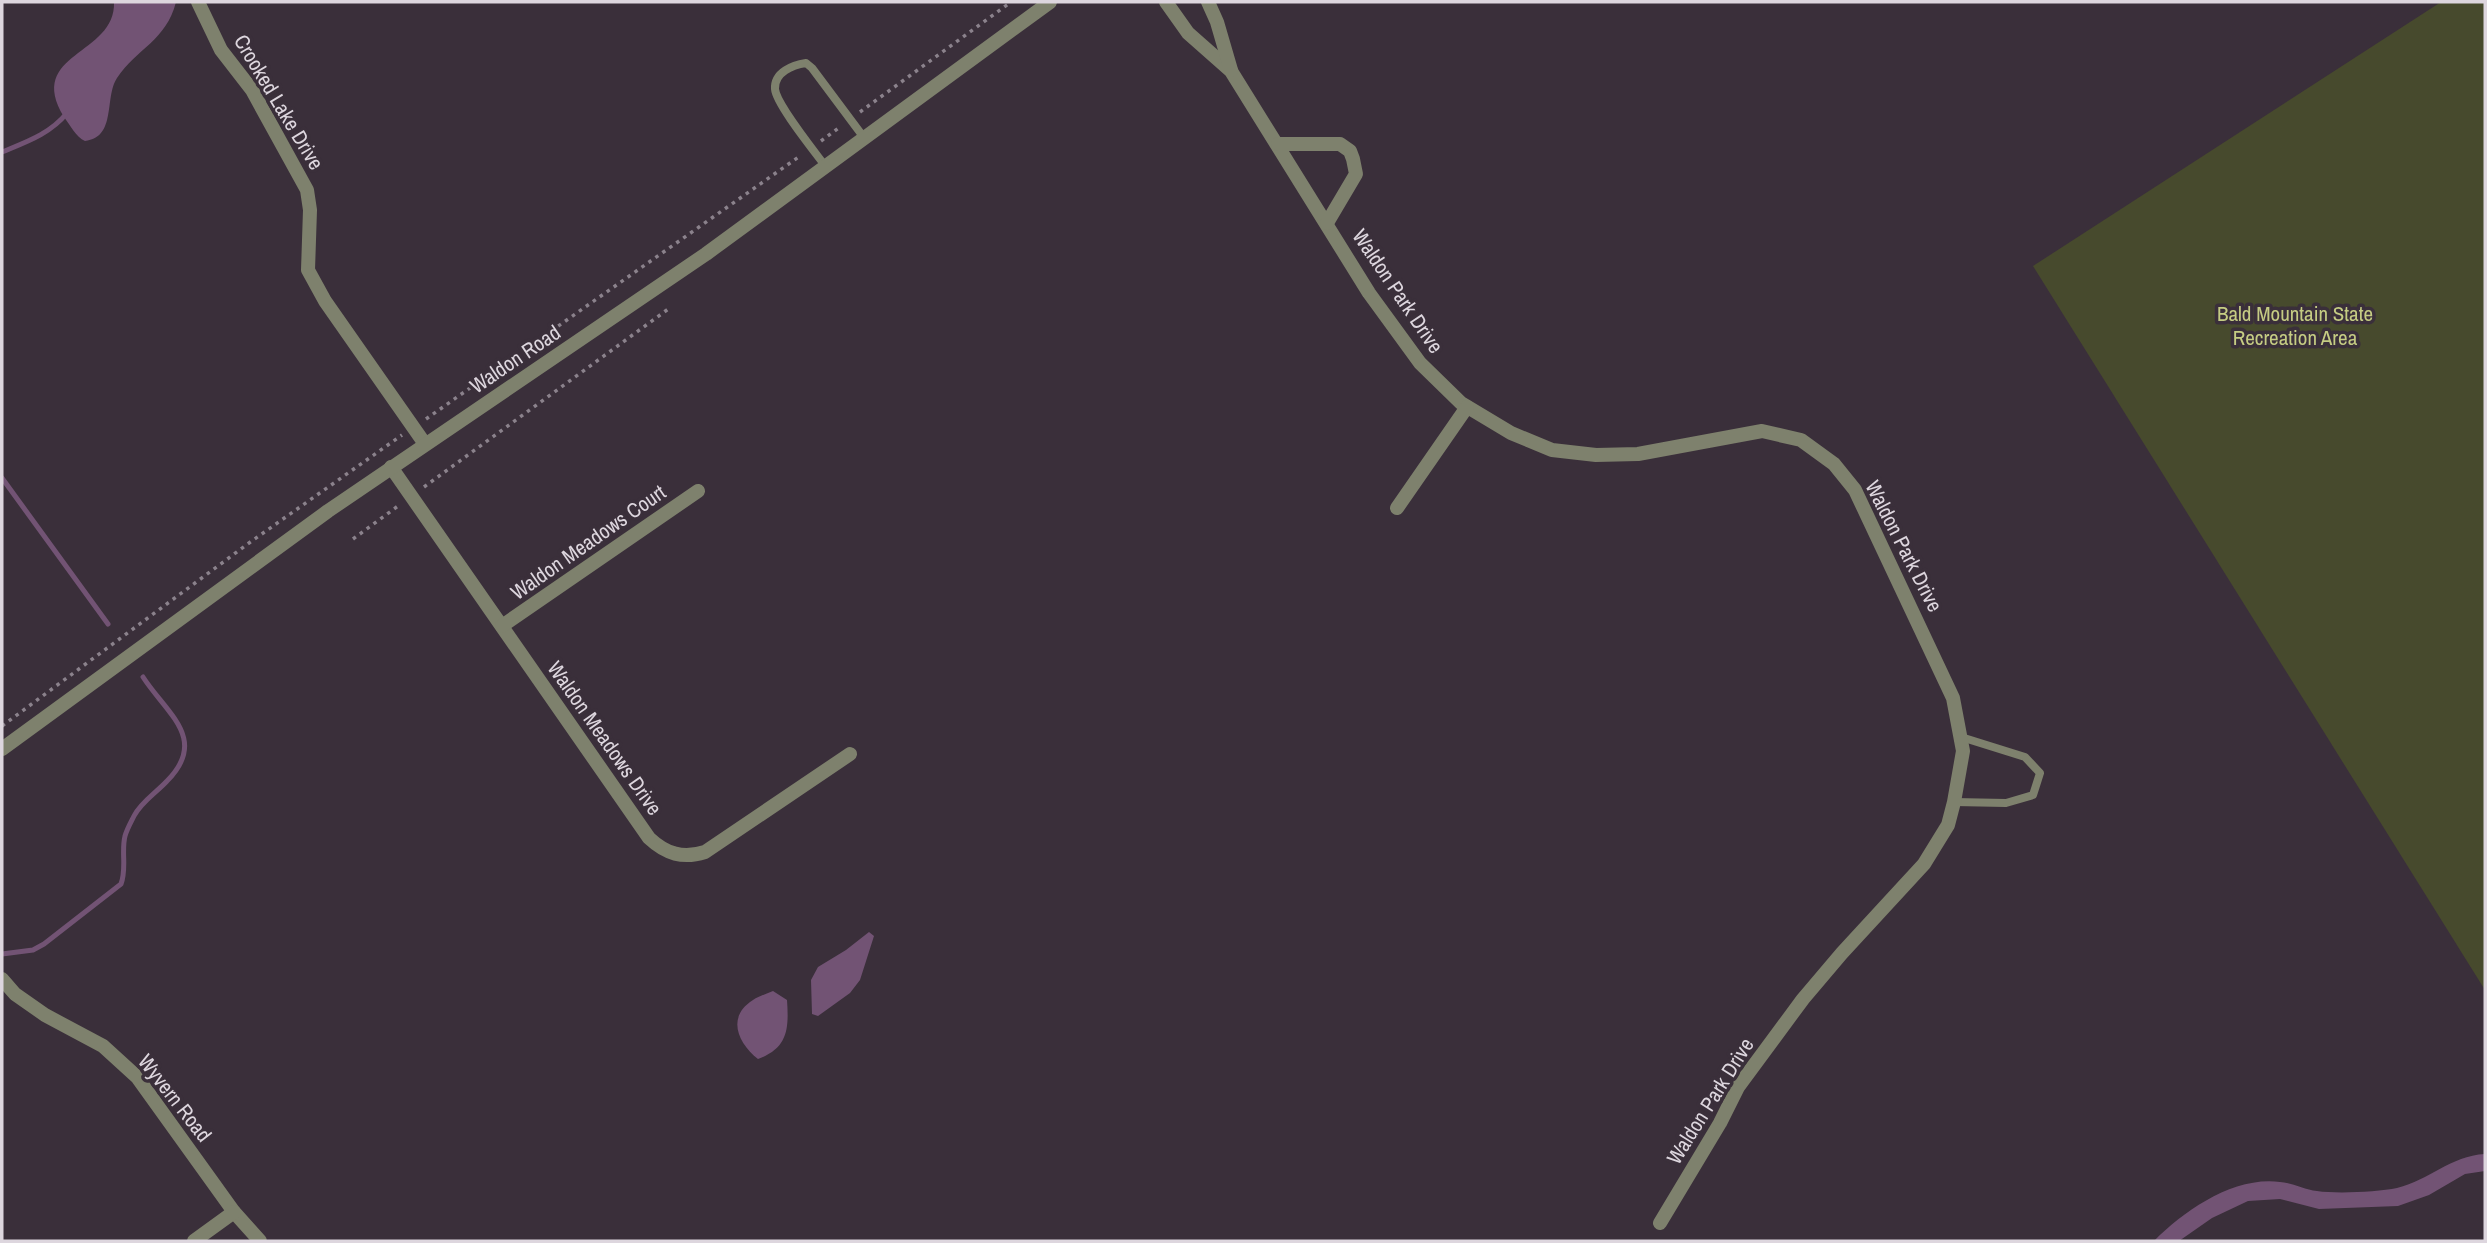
<svg xmlns="http://www.w3.org/2000/svg" width="2487" height="1243" font-family="'Archivo Narrow',sans-serif">
	<style>
		.green { fill: #474a2d }
		.water { fill: #725374 }
		.lines { fill: none; stroke-linecap: round; stroke-linejoin: round }
		.stream { stroke: #725374; stroke-width: 5 }
		.path { stroke: #8b828c; stroke-width: 3.5; stroke-dasharray: 3.5 5; stroke-linecap: butt }
		.service { stroke: #7e816d; stroke-width: 8 }
		.minor { stroke: #7e816d; stroke-width: 14 }
		.tertiary { stroke: #7e816d; stroke-width: 14 }
		.labels { text-anchor: middle; dominant-baseline: central; stroke-width: 7; stroke-linejoin: round; paint-order: stroke }
		.street-label { font-size: 21px; fill: #ddd6de; stroke: #3a2f3a }
		.park-label { font-size: 21px; fill: #c5cc83; stroke: #3a2f3a }
	</style>
	<rect width="100%" height="100%" fill="#3a2f3a"/>
	<!-- green -->
	<polygon class="green" points="2441,2 2485,2 2485,990 2033,266"/>
	<!-- water -->
	<g class="water">
		<path d="M 114,2 L 176,2 C 166,41 137,48 117,78 C 104,98 117,137 85,141 C 76,137 70,125 64,117 C 25,52 116,56 114,2 Z"/>
		<polygon points="869,932 874,936 860,980 850,993 818,1016 812,1014 811,980 818,967 846,950"/>
		<path d="M 773,991 L 787,1000 C 789,1029 788,1048 758,1059 C 738,1043 726,1017 753,1000 C 759,996 766,994 773,991 Z"/>
		<path d="M 2485,1154 L 2485,1171 L 2465,1174 L 2429,1195 L 2398,1206 L 2319,1209 L 2280,1199 L 2248,1201 L 2212,1218 L 2179,1241 L 2154,1241 C 2185,1210 2234,1176 2280,1182 C 2293,1183 2304,1190 2317,1191 C 2336,1194 2378,1192 2397,1188 C 2430,1180 2450,1156 2485,1154 Z"/>
	</g>
	<g class="lines">
		<!-- stream -->
		<g class="stream">
			<path d="M 2,152 C 26,142 50,134 67,113"/>
			<polyline points="2,478 108,624"/>
			<path d="M 2,954 L 33,950 L 44,944 L 121,884 C 127,868 121,852 125,836 C 127,829 131,822 134,816 C 141,802 156,793 167,781 C 209,739 166,713 143,677"/>
		</g>
		<!-- path -->
		<g class="path">
			<polyline points="860,112 1011,2"/>
			<polyline points="821,141 840,127"/>
			<polyline points="426,419 800,156"/>
			<polyline points="424,487 671,307"/>
			<polyline points="353,539 398,506"/>
			<polyline points="2,726 249,543 402,435"/>
		</g>
		<!-- service -->
		<g class="service">
			<path d="M 826,167 C 815,152 776,104 775,89 C 774,72 793,65 806,63 L 812,68 L 865,139"/>
			<polyline points="1954,802 2006,803 2033,795 2040,773 2025,757 1961,737"/>
		</g>
		<!-- minor -->
		<g class="minor">
			<polyline points="198,2 221,50 252,90 307,190 310,210 308,270 325,301 425,444"/>
			<polyline points="1166,2 1188,33 1231,71 1369,293 1420,363 1461,403 1511,433 1552,450 1596,455 1638,454 1762,431 1801,440 1834,464 1855,490 1953,698 1963,751 1954,802 1948,825 1924,864 1842,953 1803,999 1738,1087 1720,1123 1660,1223"/>
			<polyline points="1208,2 1217,22 1231,70"/>
			<polyline points="1278,144 1340,144 1350,151 1353,159 1356,174 1327,223"/>
			<path d="M 391,467 L 649,838 C 666,854 683,859 705,852 L 850,754"/>
			<polyline points="1397,508 1467,407"/>
			<polyline points="502,626 698,491"/>
			<polyline points="2,979 15,994 45,1015 103,1046 137,1077 234,1212 260,1241"/>
			<polyline points="194,1241 234,1212"/>
		</g>
		<!-- tertiary -->
		<polyline class="tertiary" points="2,749 328,511 706,254 1050,2"/>
	</g>
	<g class="labels">
		<!-- street labels -->
		<g class="street-label">
			<text transform="translate(279 102) rotate(59)">Crooked Lake Drive</text>
			<text transform="translate(1398 291) rotate(56)">Waldon Park Drive</text>
			<text transform="translate(515 359) rotate(-34)">Waldon Road</text>
			<text transform="translate(588 542) rotate(-35)">Waldon Meadows Court</text>
			<text transform="translate(1904 546) rotate(63)">Waldon Park Drive</text>
			<text transform="translate(605 738) rotate(55)">Waldon Meadows Drive</text>
			<text transform="translate(175 1098) rotate(52)">Wyvern Road</text>
			<text transform="translate(1710 1101) rotate(-58)">Waldon Park Drive</text>
		</g>
		<!-- park labels -->
		<g class="park-label">
			<text x="2295" y="313">Bald Mountain State<tspan x="2295" dy="24">Recreation Area</tspan></text>
		</g>
	</g>
	<!-- border -->
	<rect width="2487" height="1243" fill="none" stroke="#ddd6de" stroke-width="7"/>
</svg>
